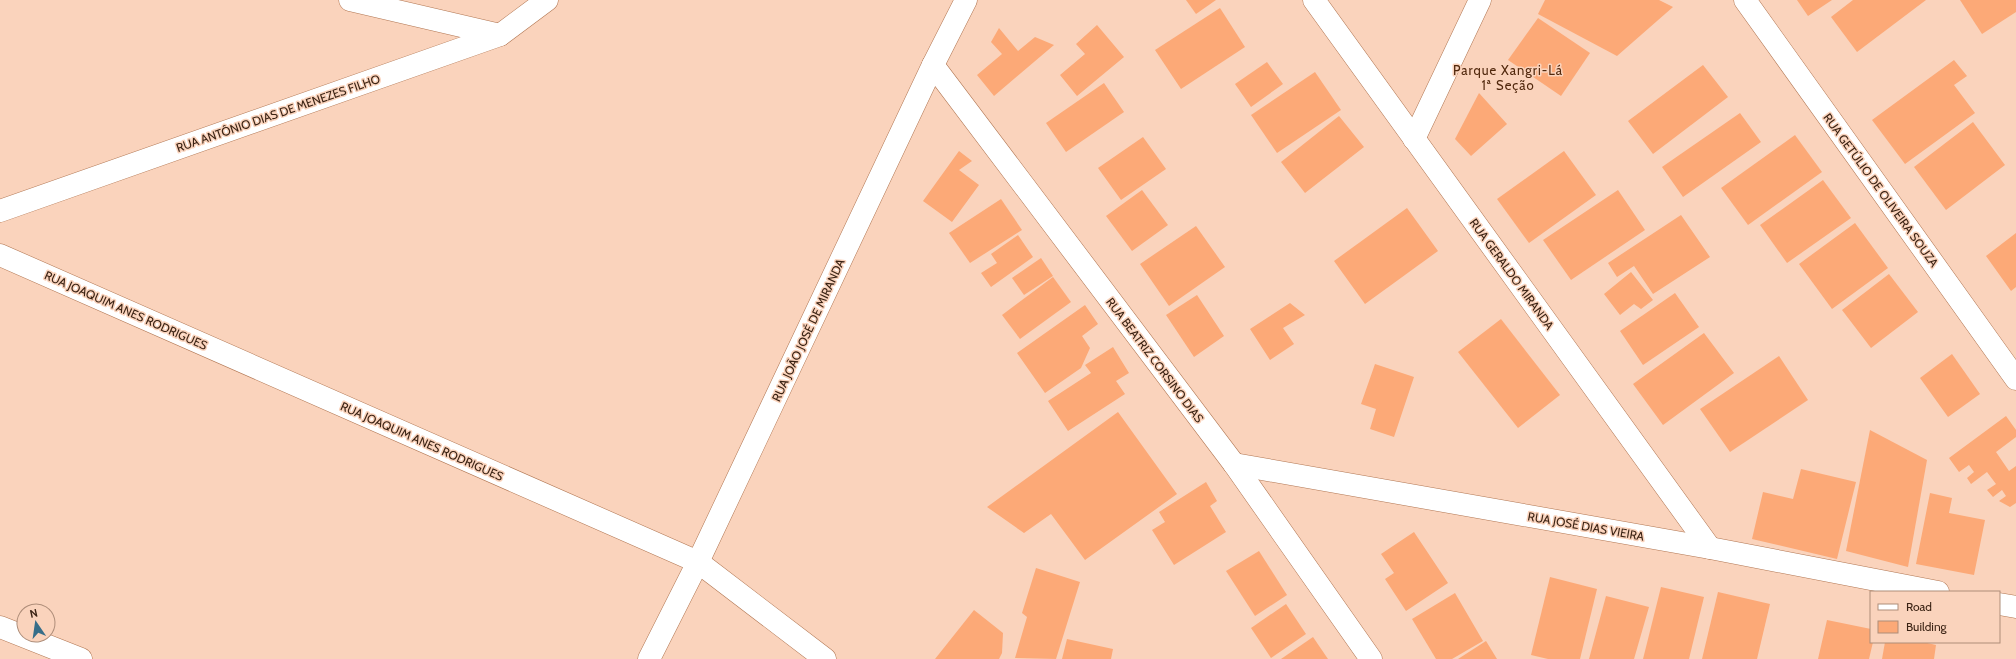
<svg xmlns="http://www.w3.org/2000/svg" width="2016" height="659" font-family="Cabin,sans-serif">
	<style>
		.building { fill: #fca977 }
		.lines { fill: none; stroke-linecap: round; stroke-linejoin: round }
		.minor-casing { stroke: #b17652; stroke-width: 23 }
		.minor { stroke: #fff; stroke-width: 22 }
		.labels { text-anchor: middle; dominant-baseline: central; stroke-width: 3; stroke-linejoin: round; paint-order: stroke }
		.street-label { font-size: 12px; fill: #3b2314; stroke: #fad3bc }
		.neighbourhood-label { font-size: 13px; letter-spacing: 1px; fill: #51280d; stroke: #fad3bc }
	</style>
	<rect width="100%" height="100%" fill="#fad3bc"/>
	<!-- building -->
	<g class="building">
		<polygon points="1186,0 1216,0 1196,14"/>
		<polygon points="1545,0 1659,0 1673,7 1617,56 1538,14"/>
		<polygon points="1797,0 1832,0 1808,16"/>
		<polygon points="1853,0 1926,0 1857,52 1831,17"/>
		<polygon points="1960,0 2016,0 2016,12 1982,34"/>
		<polygon points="1220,8 1245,47 1181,89 1155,50"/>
		<polygon points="1538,18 1590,53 1561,96 1508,60"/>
		<polygon points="1097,25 1124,57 1077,96 1060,75 1085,54 1076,44"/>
		<polygon points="999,28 1018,51 1035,37 1054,45 994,96 977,75 1002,54 991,42"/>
		<polygon points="1954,60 1967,76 1954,85 1975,113 1905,164 1872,120"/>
		<polygon points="1267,62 1283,84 1251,107 1235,84"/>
		<polygon points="1703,65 1728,97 1653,154 1628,121"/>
		<polygon points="1315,72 1341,110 1277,153 1251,115"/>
		<polygon points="1104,83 1124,112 1066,152 1046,123"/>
		<polygon points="1479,93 1507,124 1471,156 1455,139"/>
		<polygon points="1740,113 1761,142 1683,197 1662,167"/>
		<polygon points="1339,116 1364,147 1305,193 1281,162"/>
		<polygon points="1973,122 2005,165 1946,210 1914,167"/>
		<polygon points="1795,135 1822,172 1748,225 1721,188"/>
		<polygon points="1143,137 1166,169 1121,200 1098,168"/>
		<polygon points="959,151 972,161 959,170 979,185 952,222 923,201"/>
		<polygon points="1564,151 1596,195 1529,243 1497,199"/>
		<polygon points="1823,180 1851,218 1787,263 1760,225"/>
		<polygon points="1142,190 1168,225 1132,251 1106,216"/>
		<polygon points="1618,190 1645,230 1571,280 1543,240"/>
		<polygon points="1001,199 1022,230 970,263 949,233"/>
		<polygon points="1407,208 1438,251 1365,304 1334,261"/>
		<polygon points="1681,215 1710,257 1653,294 1634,266 1617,277 1608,263"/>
		<polygon points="1855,223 1888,268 1832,309 1799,264"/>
		<polygon points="1196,226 1225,267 1169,306 1140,264"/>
		<polygon points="2016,233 2016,287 2011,291 1986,256"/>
		<polygon points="1018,235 1033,257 991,287 981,273 997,263 991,254"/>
		<polygon points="1041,258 1053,276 1024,295 1012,278"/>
		<polygon points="1631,272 1653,300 1641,309 1634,304 1620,315 1604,294"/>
		<polygon points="1889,274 1918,312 1871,348 1842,310"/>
		<polygon points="1053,277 1071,302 1020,339 1002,315"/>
		<polygon points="1675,293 1699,327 1643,365 1620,331"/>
		<polygon points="1197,295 1224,336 1194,357 1166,315"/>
		<polygon points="1290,303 1305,315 1283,328 1294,344 1270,360 1250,329"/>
		<polygon points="1085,305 1098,324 1082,336 1090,348 1081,368 1045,393 1017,353"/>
		<polygon points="1501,319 1560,395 1518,428 1458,352"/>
		<polygon points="1704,333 1734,373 1663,425 1633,384"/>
		<polygon points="1113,347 1129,373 1116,381 1125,394 1068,431 1048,401 1091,373 1085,365"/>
		<polygon points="1952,354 1980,394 1948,417 1920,378"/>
		<polygon points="1779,356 1808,400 1730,452 1700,409"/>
		<polygon points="1375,364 1414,377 1394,437 1370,429 1376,409 1361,404"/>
		<polygon points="1118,412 1177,494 1085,560 1051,514 1024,533 987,507"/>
		<polygon points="2006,416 2016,430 2016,437 1996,452 2009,471 2016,466 2016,503 2010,507 1999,501 2006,496 2002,490 1993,497 1987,490 1996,484 1987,472 1971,484 1967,478 1974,472 1969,465 1959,472 1949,458"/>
		<polygon points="1870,430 1927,460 1908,567 1846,551"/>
		<polygon points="1801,469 1856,482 1837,559 1752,539 1763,492 1793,499"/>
		<polygon points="1206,482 1217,501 1210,506 1226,532 1174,565 1152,530 1165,522 1159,512"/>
		<polygon points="1930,493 1952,498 1949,513 1985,520 1974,575 1916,564"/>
		<polygon points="1414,532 1448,583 1406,611 1385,579 1394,573 1381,554"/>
		<polygon points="1259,551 1287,595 1255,616 1226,571"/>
		<polygon points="1036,568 1080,582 1056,659 1015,658 1027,617 1022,613"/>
		<polygon points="1550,577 1597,589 1580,659 1548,659 1531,655"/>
		<polygon points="1661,587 1704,597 1689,659 1643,659"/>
		<polygon points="1718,592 1770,604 1757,659 1702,659"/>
		<polygon points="1455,593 1483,641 1452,659 1436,659 1412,619"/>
		<polygon points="1606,596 1649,607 1634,659 1589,659"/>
		<polygon points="1286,604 1306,634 1271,658 1251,628"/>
		<polygon points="974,610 1003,633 1002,653 999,659 935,659"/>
		<polygon points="1827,620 1871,629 1871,642 1873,642 1869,659 1818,659"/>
		<polygon points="1313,637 1328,659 1281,659"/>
		<polygon points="1067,639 1113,649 1111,659 1062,659"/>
		<polygon points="1486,641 1497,659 1458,659"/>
		<polygon points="1885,642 1923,642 1936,645 1934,659 1882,659"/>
	</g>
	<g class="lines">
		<!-- minor casing -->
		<g class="minor-casing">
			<g id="minor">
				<polyline points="350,0 500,35"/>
				<polyline points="1314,0 1710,548"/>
				<polyline points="1745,0 2016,379"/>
				<polyline points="933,65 1234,464 1371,659"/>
				<polyline points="1414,139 1480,0"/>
				<polyline points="0,211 500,35 547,0"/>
				<polyline points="0,255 698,562 825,659"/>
				<polyline points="1234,464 1710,548 1938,592"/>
				<polyline points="1999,604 2016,607"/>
				<polyline points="0,627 81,659"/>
				<polyline points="649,659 698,562 933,65 966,0"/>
			</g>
		</g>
		<!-- minor -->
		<use href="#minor" class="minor"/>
	</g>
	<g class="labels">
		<!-- street labels -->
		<g class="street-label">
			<text transform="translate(278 113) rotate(-19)">RUA ANTÔNIO DIAS DE MENEZES FILHO</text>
			<text transform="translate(1881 190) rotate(54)">RUA GETÚLIO DE OLIVEIRA SOUZA</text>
			<text transform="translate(1512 274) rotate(54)">RUA GERALDO MIRANDA</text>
			<text transform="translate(126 310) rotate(24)">RUA JOAQUIM ANES RODRIGUES</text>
			<text transform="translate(808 330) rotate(-65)">RUA JOÃO JOSÉ DE MIRANDA</text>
			<text transform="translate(1155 360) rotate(53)">RUA BEATRIZ CORSINO DIAS</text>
			<text transform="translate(422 441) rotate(24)">RUA JOAQUIM ANES RODRIGUES</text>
			<text transform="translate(1586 526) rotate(10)">RUA JOSÉ DIAS VIEIRA</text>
		</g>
		<!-- neighbourhood labels -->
		<g class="neighbourhood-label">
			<text x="1508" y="70">Parque Xangri-Lá<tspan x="1508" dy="15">1ª Seção</tspan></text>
		</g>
	</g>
	<!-- legend -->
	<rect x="1870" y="591" width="130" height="52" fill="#fad3bc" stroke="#ae8d79"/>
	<rect x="1878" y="604" width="20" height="6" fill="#ffffff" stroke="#ae8d79"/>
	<text x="1906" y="611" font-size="12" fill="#3b2314">Road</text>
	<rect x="1878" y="621" width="20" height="12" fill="#fca977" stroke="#ae8d79"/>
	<text x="1906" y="631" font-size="12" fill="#3b2314">Building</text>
	<!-- north arrow -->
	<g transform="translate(36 623) rotate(347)"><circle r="19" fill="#fad3bc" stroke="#ae8d79"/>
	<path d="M0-3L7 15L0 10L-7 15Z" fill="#376e89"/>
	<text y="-6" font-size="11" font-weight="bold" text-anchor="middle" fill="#3b2314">N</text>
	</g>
</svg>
